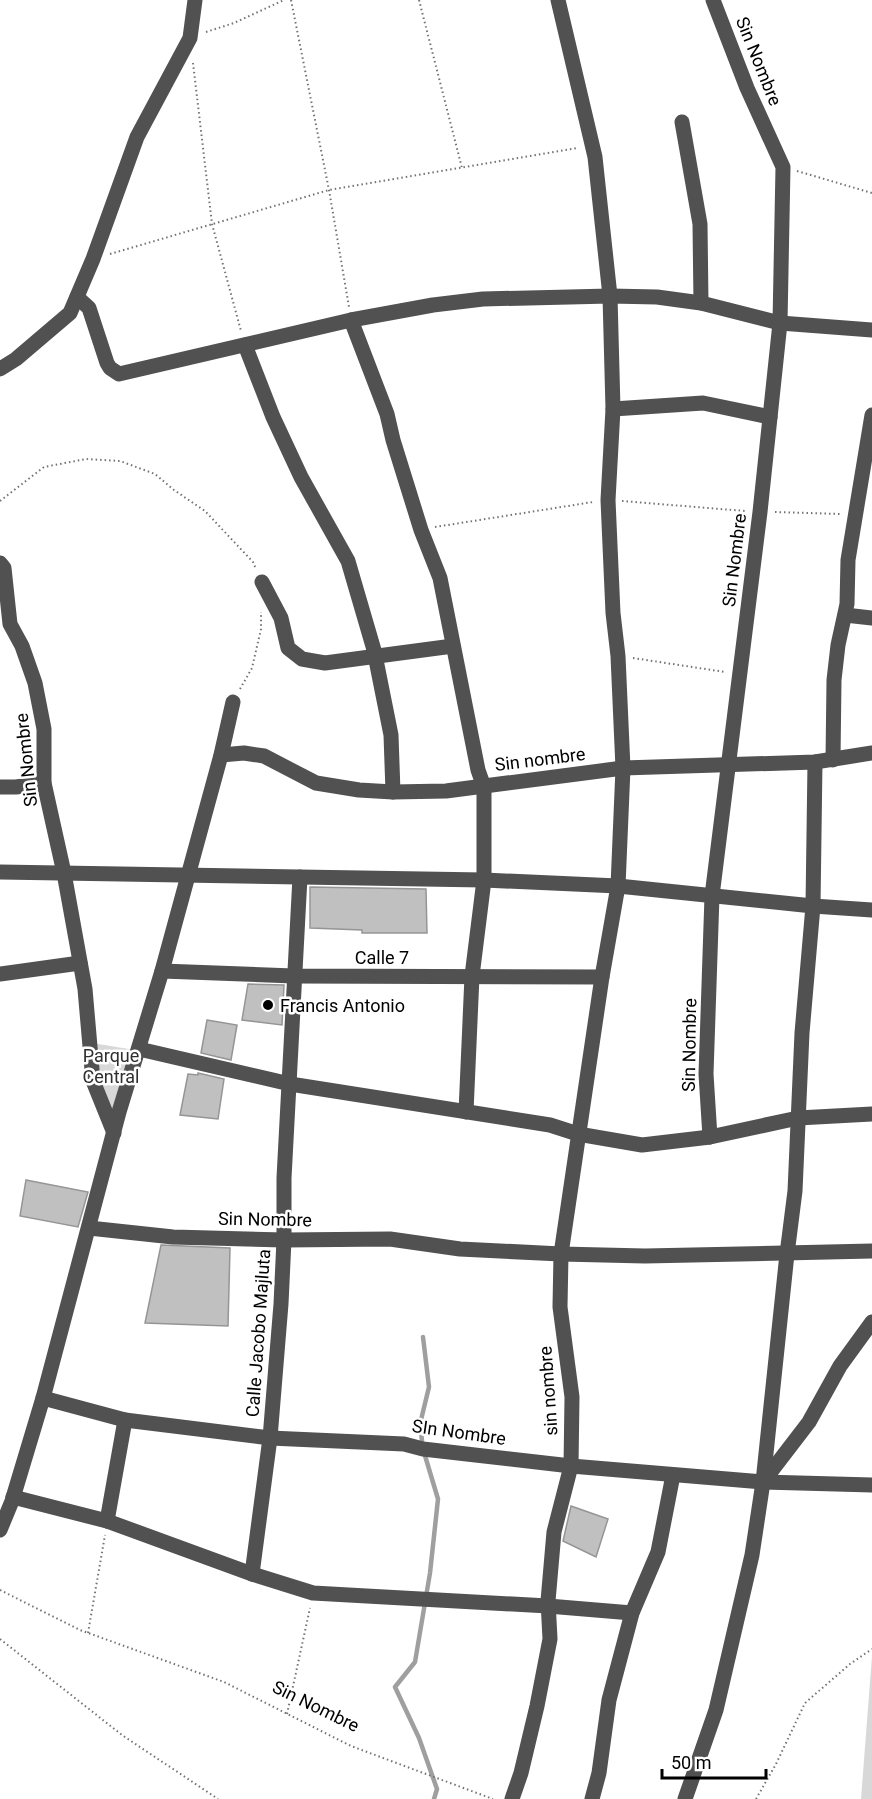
<svg xmlns="http://www.w3.org/2000/svg" width="872" height="1799" font-family="Roboto,sans-serif">
	<style>
		.green { fill: #d8d8d8 }
		.lines { fill: none; stroke-linecap: round; stroke-linejoin: round }
		.stream { stroke: #9f9f9f; stroke-width: 4.5 }
		.building { fill: #c0c0c0; stroke: #959595; stroke-width: 1.5 }
		.path { stroke: #737373; stroke-width: 2; stroke-dasharray: 1.5 3; stroke-linecap: butt }
		.minor { stroke: #515151; stroke-width: 15 }
		.poi-dot { fill: #000; stroke: #fff; stroke-width: 2 }
		.labels { text-anchor: middle; dominant-baseline: central; stroke-width: 5; stroke-linejoin: round; paint-order: stroke }
		.street-label { font-size: 18px; fill: #000; stroke: #fff }
		.poi-label { font-size: 18px; fill: #000; stroke: #fff; text-anchor: start }
		.park-label { font-size: 18px; fill: #2f2f2f; stroke: #fff }
	</style>
	<rect width="100%" height="100%" fill="#fff"/>
	<!-- green -->
	<g class="green">
		<polygon points="92,1043 135,1050 113,1128 94,1080"/>
		<polygon points="872,1656 872,1799 861,1799"/>
	</g>
	<g class="lines">
		<!-- stream -->
		<polyline class="stream" points="423,1337 429,1387 420,1424 423,1449 438,1499 430,1573 415,1662 395,1687 419,1738 437,1789 434,1799"/>
	</g>
	<!-- building -->
	<g class="building">
		<polygon points="310,887 426,889 427,933 362,933 362,930 310,928"/>
		<polygon points="248,984 284,985 282,1025 242,1020"/>
		<polygon points="207,1020 237,1025 231,1060 201,1053"/>
		<polygon points="198,1073 224,1079 218,1119 180,1115 188,1074 198,1075"/>
		<polygon points="26,1180 88,1192 78,1227 20,1216"/>
		<polygon points="161,1245 230,1248 228,1326 145,1323"/>
		<polygon points="571,1506 608,1519 596,1557 563,1541"/>
	</g>
	<g class="lines">
		<!-- path -->
		<g class="path">
			<polyline points="291,0 329,190 349,307"/>
			<polyline points="419,0 462,168"/>
			<polyline points="206,32 234,23 284,0"/>
			<polyline points="193,63 212,224 241,331"/>
			<polyline points="797,171 872,193"/>
			<polyline points="110,254 329,190 577,148"/>
			<polyline points="0,501 44,467 86,459 120,461 155,474 174,490 205,511 253,562 256,569"/>
			<polyline points="622,501 745,511"/>
			<polyline points="775,512 841,514"/>
			<polyline points="435,527 593,502"/>
			<polyline points="633,658 725,672"/>
			<polyline points="240,689 252,668 261,629 261,612"/>
			<polyline points="0,1590 80,1630 224,1682 351,1746 493,1799"/>
			<polyline points="88,1633 105,1535"/>
			<polyline points="0,1639 122,1735 218,1799"/>
			<polyline points="287,1714 310,1608"/>
			<polyline points="756,1799 776,1764 805,1703 850,1664 872,1649"/>
		</g>
		<!-- minor -->
		<g class="minor">
			<polyline points="682,122 700,224 701,303"/>
			<polyline points="77,297 89,308 107,363 110,368 119,374 351,320 433,305 483,299 610,296 657,297 701,303 780,323 872,330"/>
			<polyline points="351,320 387,414 393,440 421,530 440,578 478,770 484,787 484,880 472,976 466,1112"/>
			<polyline points="245,345 273,417 301,477 348,561 374,650 391,735 393,792"/>
			<polyline points="0,369 16,359 70,313 93,259 137,137 190,38 195,0"/>
			<polyline points="613,409 703,403 770,417"/>
			<polyline points="0,563 4,568 10,624 22,646 35,683 44,729 44,783 64,873 85,989 93,1081 114,1133"/>
			<polyline points="262,582 281,618 288,648 302,659 325,663 453,646"/>
			<polyline points="845,615 872,618"/>
			<polyline points="221,755 244,753 264,756 316,783 359,790 393,792 446,791 623,768 815,762 872,753"/>
			<polyline points="833,760 834,680 838,645 847,604 848,560 872,415"/>
			<polyline points="0,787 16,787 44,783"/>
			<polyline points="0,872 484,880 618,886 813,906 872,910"/>
			<polyline points="162,971 294,976 602,977"/>
			<polyline points="0,974 80,963"/>
			<polyline points="139,1049 290,1084 550,1125 578,1134 642,1145 710,1137 798,1118 872,1114"/>
			<polyline points="710,1137 706,1074 712,896 760,512 780,323 783,167 747,88 713,0"/>
			<polyline points="89,1228 173,1237 284,1240 390,1239 460,1249 561,1254 645,1256 872,1251"/>
			<polyline points="43,1398 125,1420 270,1438 404,1444 423,1449 571,1466 763,1482 872,1485"/>
			<polyline points="763,1482 809,1422 840,1366 872,1322"/>
			<polyline points="13,1497 107,1521 252,1574 313,1593 548,1606 632,1613"/>
			<polyline points="107,1521 125,1420"/>
			<polyline points="0,1530 12,1501 43,1398 119,1112 162,971 221,755 233,702"/>
			<polyline points="252,1574 270,1438 281,1304 284,1240 284,1178 300,877"/>
			<polyline points="512,1799 521,1773 537,1706 550,1639 548,1601 554,1532 571,1466 572,1397 560,1307 561,1254 602,977 618,886 623,768 618,656 613,613 608,500 613,409 610,296 595,157 558,0"/>
			<polyline points="592,1799 599,1773 609,1700 632,1613 658,1552 673,1475"/>
			<polyline points="685,1799 716,1710 752,1555 763,1482 787,1254 795,1191 802,1033 813,906 815,762"/>
		</g>
	</g>
	<!-- markers -->
	<circle class="poi-dot" cx="268" cy="1005" r="6"/>
	<g class="labels">
		<!-- street labels -->
		<g class="street-label">
			<text transform="translate(759 61) rotate(68)">Sin Nombre</text>
			<text transform="translate(734 560) rotate(-83)">Sin Nombre</text>
			<text transform="translate(540 759) rotate(-7)">Sin nombre</text>
			<text transform="translate(26 760) rotate(-96)">Sin Nombre</text>
			<text x="382" y="957">Calle 7</text>
			<text transform="translate(689 1045) rotate(-89)">Sin Nombre</text>
			<text transform="translate(265 1219) rotate(1)">Sin Nombre</text>
			<text transform="translate(258 1333) rotate(-86)">Calle Jacobo Majluta</text>
			<text transform="translate(548 1391) rotate(-94)">sin nombre</text>
			<text transform="translate(459 1432) rotate(8)">SIn Nombre</text>
			<text transform="translate(316 1706) rotate(26)">Sin Nombre</text>
		</g>
		<!-- poi labels -->
		<g class="poi-label">
			<text x="280" y="1005">Francis Antonio</text>
		</g>
		<!-- park labels -->
		<g class="park-label">
			<text x="111" y="1055">Parque<tspan x="111" dy="21">Central</tspan></text>
		</g>
	</g>
	<!-- scale -->
	<path d="M662 1769v9h104v-9" fill="none" stroke="#000000" stroke-width="3"/>
	<text x="671" y="1769" font-size="18" fill="#000000" stroke="#ffffff" stroke-width="4.5" paint-order="stroke">50 m</text>
</svg>
